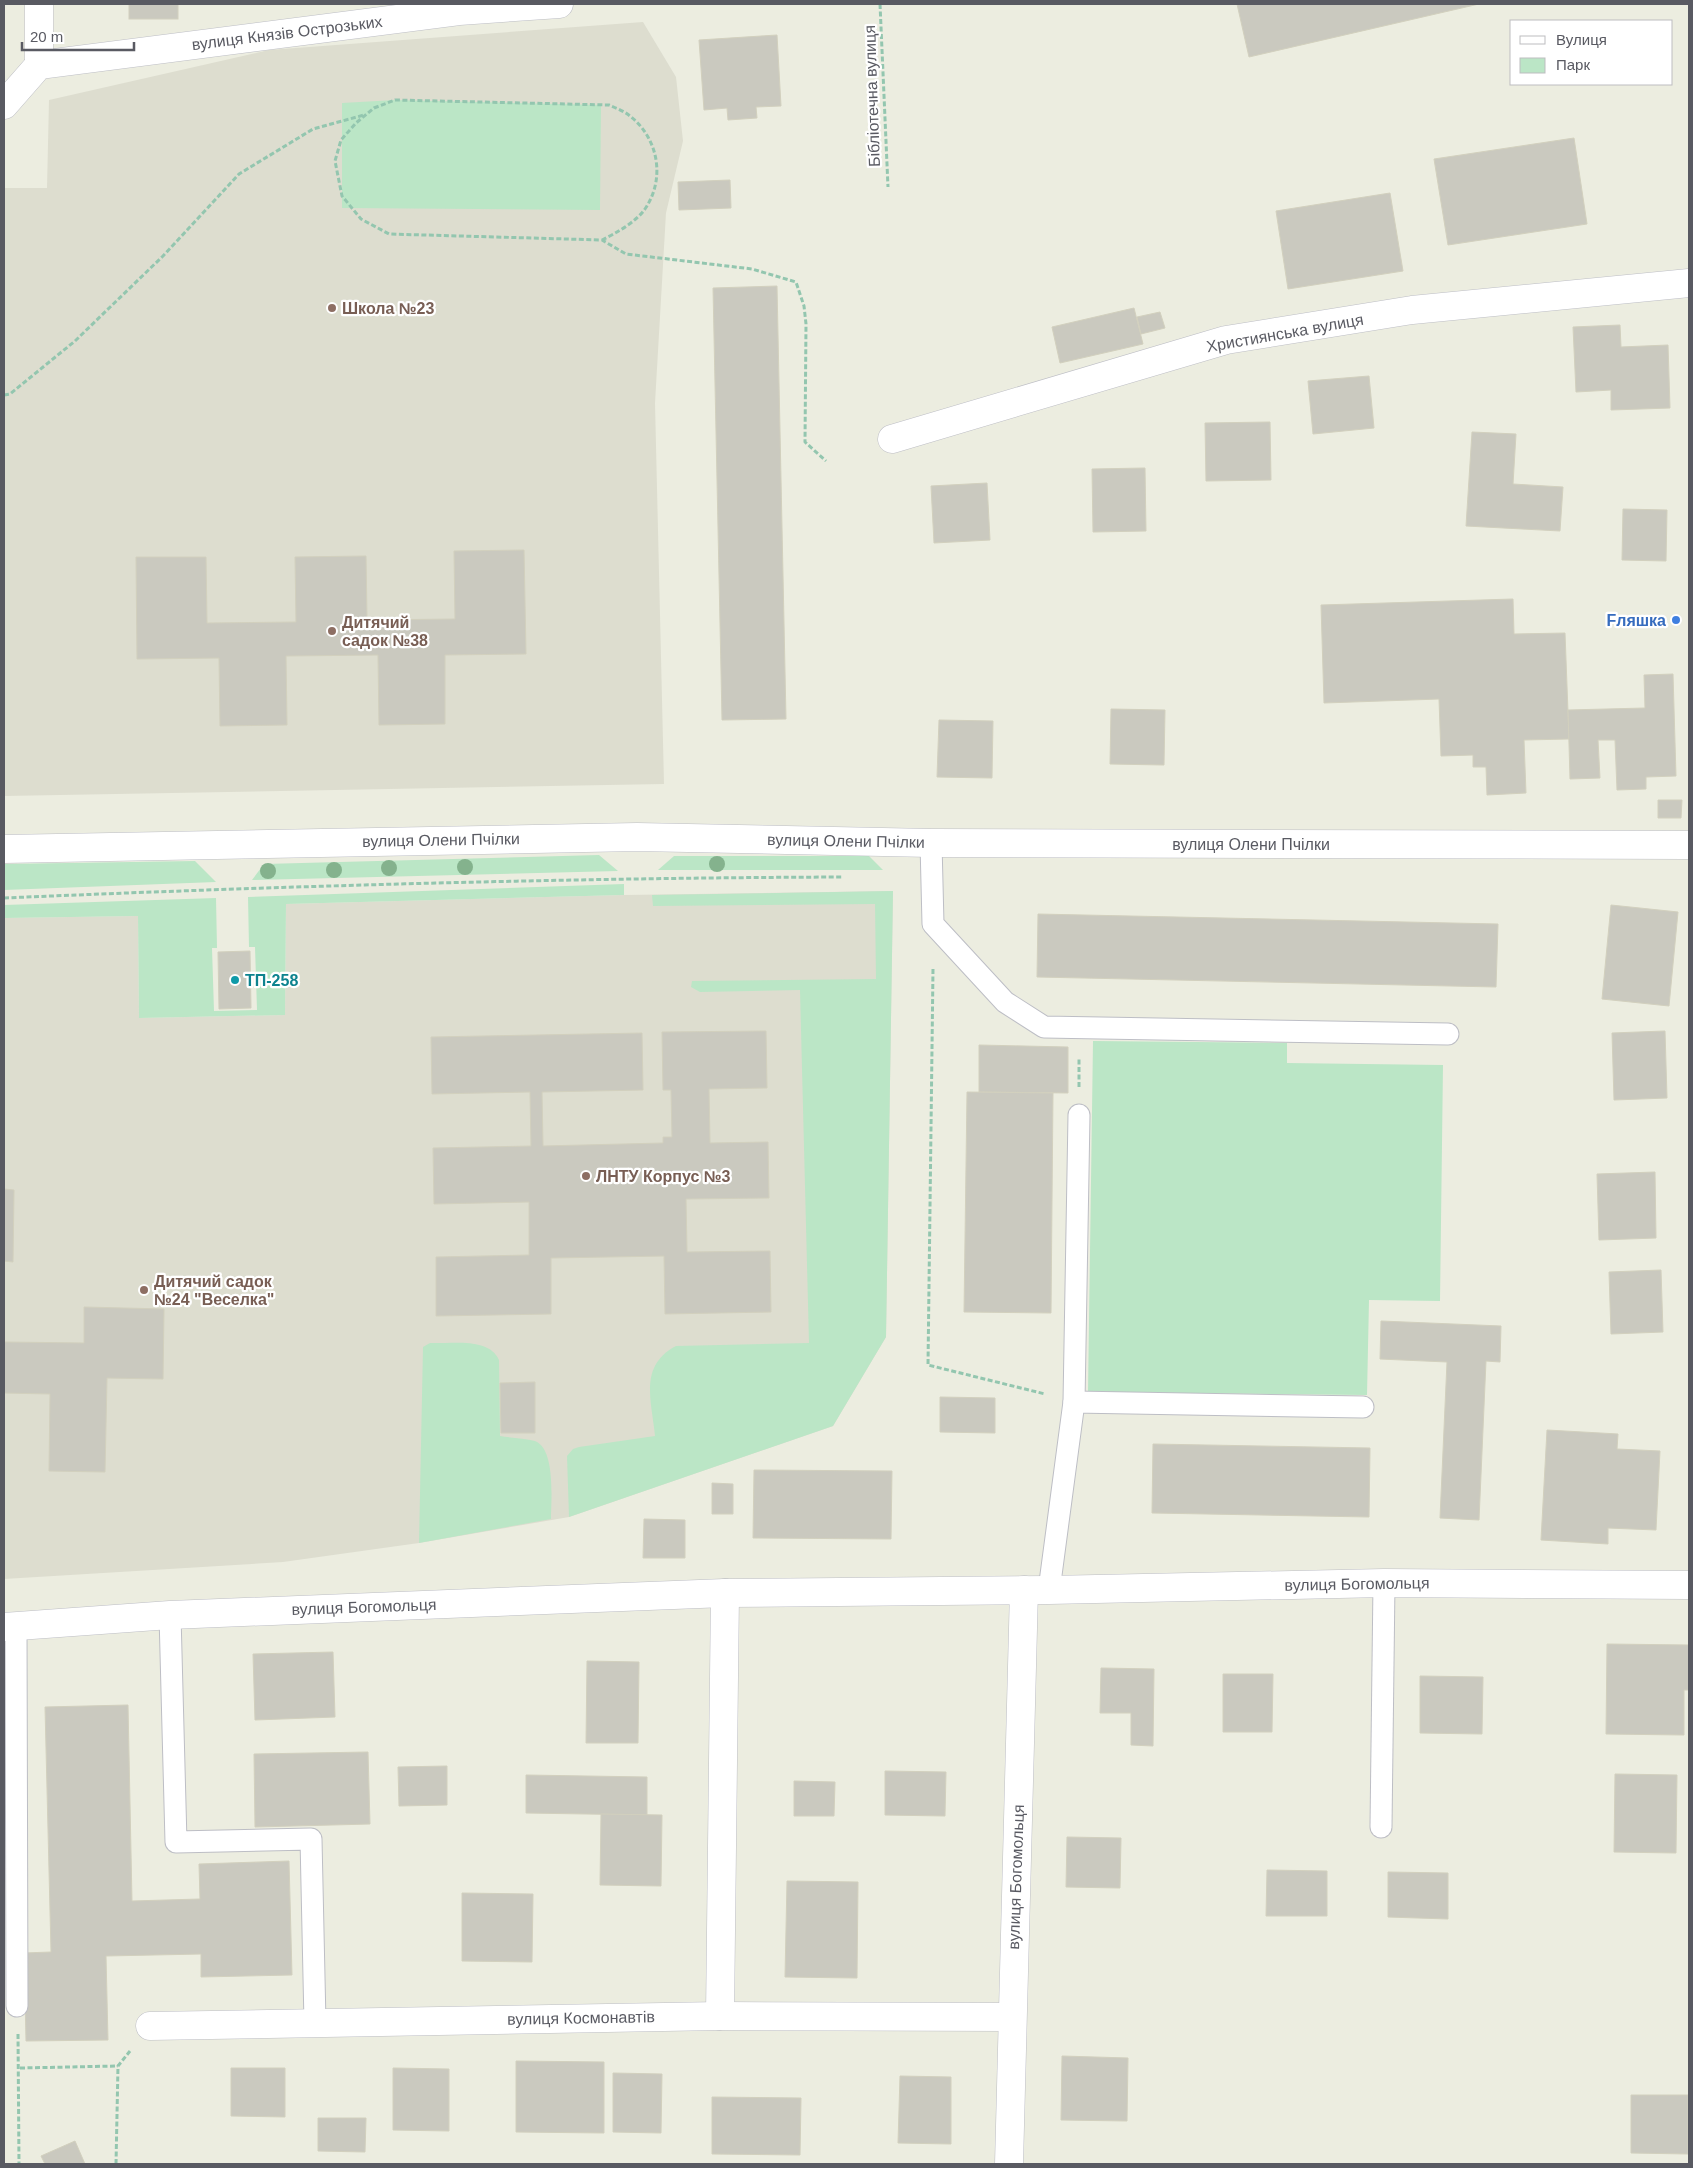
<svg xmlns="http://www.w3.org/2000/svg" width="1693" height="2168" font-family="Helvetica,sans-serif">
	<style>
		.education { fill: #ddddcf }
		.green { fill: #bbe6c6 }
		.building { fill: #cac9bf; stroke: #d2d0be }
		.lines { fill: none; stroke-linecap: round; stroke-linejoin: round }
		.service-casing { stroke: #bdbec5; stroke-width: 23 }
		.minor-casing { stroke: #bdbec5; stroke-width: 29 }
		.tertiary-casing { stroke: #bdbec5; stroke-width: 29 }
		.path { stroke: #93c6af; stroke-width: 3; stroke-dasharray: 5 2.5; stroke-linecap: butt }
		.service { stroke: #fff; stroke-width: 21 }
		.minor { stroke: #fff; stroke-width: 28 }
		.tertiary { stroke: #fff; stroke-width: 28 }
		.tree { fill: #84b28d }
		.education-dot { fill: #8d6e63; stroke: #fff; stroke-width: 2 }
		.shop-dot { fill: #3f7fe0; stroke: #fff; stroke-width: 2 }
		.culture-dot { fill: #0f9aa8; stroke: #fff; stroke-width: 2 }
		.labels { text-anchor: middle; dominant-baseline: central; stroke-width: 4.5; stroke-linejoin: round; paint-order: stroke }
		.street-label { font-size: 16px; fill: #595a62; stroke: #fff }
		.education-label { font-size: 16px; font-weight: bold; fill: #785e54; stroke: #fff; text-anchor: start }
		.shop-label { font-size: 16px; font-weight: bold; fill: #366cbe; stroke: #fff; text-anchor: end }
		.culture-label { font-size: 16px; font-weight: bold; fill: #0d838f; stroke: #fff; text-anchor: start }
	</style>
	<rect width="100%" height="100%" fill="#ecede0"/>
	<!-- education -->
	<g class="education">
		<polygon points="643,22 676,77 683,141 666,213 655,403 664,784 4,796 4,188 47,188 49,100 269,50"/>
		<polygon points="893,891 886,1337 833,1426 569,1517 419,1543 283,1562 4,1579 4,918 138,916 139,1018 285,1015 286,904 624,895"/>
	</g>
	<!-- green -->
	<g class="green">
		<polygon points="395,100 601,105 600,210 342,208 342,103"/>
		<polygon points="599,855 618,871 252,880 264,864"/>
		<polygon points="674,856 869,856 883,870 658,870"/>
		<polygon points="195,861 216,882 4,890 4,864"/>
		<polygon points="624,884 624,895 286,904 285,1015 139,1018 138,916 4,918 4,905 216,898 217,948 212,948 214,1011 257,1010 255,947 249,947 248,897"/>
		<path d="M 893,891 L 886,1337 L 833,1426 L 569,1517 L 567,1456 L 573,1449 L 579,1447 L 655,1436 C 652,1402 638,1366 676,1346 L 809,1343 L 800,990 L 700,992 L 691,987 L 692,981 L 876,979 L 875,904 L 653,906 L 652,895 Z"/>
		<polygon points="1093,1041 1287,1043 1287,1063 1443,1065 1440,1301 1369,1300 1367,1395 1088,1392"/>
		<path d="M 430,1343 C 452,1344 489,1337 499,1360 L 500,1436 C 511,1438 525,1438 535,1441 C 556,1449 551,1501 551,1519 L 419,1543 L 423,1347 Z"/>
	</g>
	<!-- building -->
	<g class="building">
		<rect x="129" y="4" width="49" height="15"/>
		<polygon points="1237,4 1479,4 1249,57"/>
		<polygon points="777,35 781,106 756,107 757,118 728,120 727,108 704,110 699,40"/>
		<polygon points="1574,138 1587,224 1448,245 1434,159"/>
		<polygon points="730,180 731,208 679,210 678,182"/>
		<polygon points="1390,193 1403,271 1288,289 1276,211"/>
		<polygon points="777,286 786,719 722,720 713,288"/>
		<polygon points="1134,308 1143,344 1060,363 1052,327"/>
		<polygon points="1160,312 1165,328 1141,334 1137,317"/>
		<polygon points="1620,325 1621,347 1668,345 1670,408 1611,410 1611,390 1576,392 1573,327"/>
		<polygon points="1369,376 1374,428 1313,434 1308,381"/>
		<polygon points="1270,422 1271,480 1206,481 1205,423"/>
		<polygon points="1472,432 1516,434 1513,484 1563,487 1560,531 1466,526"/>
		<polygon points="1145,468 1146,531 1093,532 1092,469"/>
		<polygon points="987,483 990,540 934,543 931,486"/>
		<polygon points="1623,509 1667,510 1666,561 1622,560"/>
		<polygon points="524,550 526,654 445,655 445,724 379,725 378,655 286,656 287,725 220,726 219,658 137,659 136,557 206,557 207,623 296,622 295,557 366,556 367,620 455,619 454,551"/>
		<polygon points="1513,599 1514,634 1565,633 1569,739 1524,740 1526,793 1487,795 1486,767 1473,767 1473,755 1441,756 1439,699 1324,703 1321,605"/>
		<polygon points="1673,674 1676,776 1646,777 1646,789 1617,790 1615,740 1598,740 1600,778 1570,779 1568,710 1645,708 1644,675"/>
		<polygon points="1111,709 1165,710 1164,765 1110,764"/>
		<polygon points="939,720 993,721 992,778 937,777"/>
		<polygon points="1658,800 1682,800 1681,818 1658,818"/>
		<polygon points="1611,905 1678,912 1669,1006 1602,999"/>
		<polygon points="1038,914 1498,924 1496,987 1037,977"/>
		<polygon points="250,951 251,1008 219,1009 218,952"/>
		<polygon points="766,1031 767,1088 709,1089 710,1143 768,1142 769,1198 686,1199 687,1252 770,1251 771,1312 665,1314 664,1256 551,1258 551,1314 436,1316 436,1257 529,1255 529,1202 434,1204 433,1148 531,1146 530,1092 432,1094 431,1037 642,1033 643,1090 542,1092 543,1146 663,1143 663,1137 672,1137 671,1090 663,1090 662,1032"/>
		<polygon points="1665,1031 1667,1098 1614,1100 1612,1033"/>
		<polygon points="979,1045 1068,1047 1068,1093 979,1092"/>
		<polygon points="967,1092 1053,1093 1051,1313 964,1312"/>
		<polygon points="1655,1172 1656,1238 1599,1240 1597,1174"/>
		<polygon points="4,1189 14,1190 13,1262 4,1261"/>
		<polygon points="1661,1270 1663,1332 1611,1334 1609,1272"/>
		<polygon points="84,1307 164,1309 163,1379 107,1378 105,1472 49,1471 50,1394 4,1393 4,1342 84,1343"/>
		<polygon points="1381,1321 1501,1326 1500,1362 1486,1361 1479,1520 1440,1518 1447,1362 1380,1359"/>
		<polygon points="535,1382 535,1433 501,1433 500,1383"/>
		<polygon points="940,1397 995,1398 995,1433 940,1432"/>
		<polygon points="1547,1430 1618,1434 1617,1449 1660,1451 1656,1530 1608,1528 1608,1544 1541,1540"/>
		<polygon points="1153,1444 1370,1448 1369,1517 1152,1513"/>
		<polygon points="754,1470 892,1471 891,1539 753,1538"/>
		<polygon points="712,1483 733,1484 733,1514 712,1514"/>
		<polygon points="644,1519 685,1520 685,1558 643,1558"/>
		<polygon points="1607,1644 1689,1645 1689,1690 1684,1690 1684,1735 1606,1734"/>
		<polygon points="333,1652 335,1717 255,1720 253,1654"/>
		<polygon points="587,1661 639,1662 638,1743 586,1743"/>
		<polygon points="1101,1668 1154,1669 1153,1746 1131,1745 1131,1713 1100,1713"/>
		<polygon points="1223,1674 1273,1674 1272,1732 1223,1732"/>
		<polygon points="1420,1676 1483,1677 1482,1734 1420,1733"/>
		<polygon points="128,1705 132,1901 200,1899 199,1864 289,1861 292,1975 201,1977 201,1954 106,1956 108,2040 26,2041 24,1953 51,1952 45,1707"/>
		<polygon points="368,1752 370,1824 255,1827 254,1754"/>
		<polygon points="447,1766 447,1805 399,1806 398,1767"/>
		<polygon points="885,1771 946,1772 945,1816 885,1815"/>
		<polygon points="1615,1774 1677,1775 1676,1853 1614,1852"/>
		<polygon points="526,1775 647,1777 647,1815 526,1813"/>
		<polygon points="794,1781 835,1782 834,1816 794,1816"/>
		<polygon points="601,1814 662,1815 661,1886 600,1885"/>
		<polygon points="1067,1837 1121,1838 1120,1888 1066,1887"/>
		<polygon points="1267,1870 1327,1871 1327,1916 1266,1916"/>
		<polygon points="1388,1872 1448,1873 1448,1919 1388,1917"/>
		<polygon points="787,1881 858,1882 857,1978 785,1977"/>
		<polygon points="462,1893 533,1894 532,1962 462,1961"/>
		<polygon points="1062,2056 1128,2058 1127,2121 1061,2120"/>
		<polygon points="516,2061 604,2062 604,2133 516,2132"/>
		<polygon points="231,2068 285,2068 285,2117 231,2116"/>
		<polygon points="393,2068 449,2069 449,2131 393,2130"/>
		<polygon points="613,2073 662,2074 661,2133 613,2132"/>
		<polygon points="900,2076 951,2077 951,2144 898,2143"/>
		<polygon points="1631,2095 1688,2095 1688,2154 1631,2153"/>
		<polygon points="712,2097 801,2098 800,2155 712,2154"/>
		<polygon points="318,2118 366,2118 365,2152 318,2151"/>
		<polygon points="75,2141 85,2164 45,2164 41,2156"/>
	</g>
	<g class="lines">
		<!-- service casing -->
		<g class="service-casing">
			<g id="service">
				<polyline points="931,843 933,924 1005,1002 1044,1027 1448,1034"/>
				<polyline points="1074,1402 1079,1115"/>
				<polyline points="1049,1590 1074,1402 1363,1407"/>
				<polyline points="170,1615 176,1842 311,1839 315,2023"/>
				<polyline points="16,1626 17,2006"/>
				<polyline points="1381,1827 1384,1583"/>
			</g>
		</g>
		<!-- minor casing -->
		<g class="minor-casing">
			<g id="minor">
				<polyline points="39,65 39,4"/>
				<polyline points="4,105 39,65 459,11 559,4"/>
				<polyline points="892,439 1226,340 1412,310 1689,283"/>
				<polyline points="4,1627 170,1615 725,1593 1049,1590 1384,1583 1689,1585"/>
				<polyline points="720,2016 725,1593"/>
				<polyline points="150,2026 720,2016 1012,2017"/>
				<polyline points="1009,2164 1024,1590"/>
			</g>
		</g>
		<!-- tertiary casing -->
		<g class="tertiary-casing">
			<polyline id="tertiary" points="4,849 637,837 931,843 1689,845"/>
		</g>
		<!-- path -->
		<g class="path">
			<polyline points="880,4 888,187"/>
			<path d="M 602,240 C 616,233 636,222 645,209 C 666,178 658,138 630,116 C 624,111 616,108 609,105 L 395,100 L 374,108 L 356,123 L 341,140 L 335,161 L 342,196 L 361,219 L 389,234 L 602,240 L 626,254 L 752,269 L 796,282 L 804,306 L 806,324 L 805,442 L 826,461"/>
			<polyline points="4,395 10,394 75,341 163,256 239,174 313,129 364,115"/>
			<path d="M 4,898 C 283,886 563,878 843,877"/>
			<polyline points="933,969 928,1365 1045,1394"/>
			<polyline points="1079,1087 1079,1058"/>
			<polyline points="18,2034 19,2164"/>
			<polyline points="20,2068 118,2066"/>
			<polyline points="116,2164 118,2066 130,2051"/>
		</g>
		<!-- service -->
		<use href="#service" class="service"/>
		<!-- minor -->
		<use href="#minor" class="minor"/>
		<!-- tertiary -->
		<use href="#tertiary" class="tertiary"/>
	</g>
	<!-- trees -->
	<g class="tree">
		<circle cx="717" cy="864" r="8"/>
		<circle cx="465" cy="867" r="8"/>
		<circle cx="389" cy="868" r="8"/>
		<circle cx="334" cy="870" r="8"/>
		<circle cx="268" cy="871" r="8"/>
	</g>
	<!-- markers -->
	<g class="education-dot">
		<circle cx="332" cy="308" r="5"/>
		<circle cx="332" cy="631" r="5"/>
		<circle cx="586" cy="1176" r="5"/>
		<circle cx="144" cy="1290" r="5"/>
	</g>
	<circle class="shop-dot" cx="1676" cy="620" r="5"/>
	<circle class="culture-dot" cx="235" cy="980" r="5"/>
	<g class="labels">
		<!-- street labels -->
		<g class="street-label">
			<text transform="translate(287 33) rotate(-7)">вулиця Князів Острозьких</text>
			<text transform="translate(872 96) rotate(-92)">Бібліотечна вулиця</text>
			<text transform="translate(1285 333) rotate(-10)">Християнська вулиця</text>
			<text transform="translate(441 840) rotate(-1)">вулиця Олени Пчілки</text>
			<text transform="translate(846 841) rotate(1)">вулиця Олени Пчілки</text>
			<text x="1251" y="844">вулиця Олени Пчілки</text>
			<text transform="translate(1357 1584) rotate(-1)">вулиця Богомольця</text>
			<text transform="translate(364 1607) rotate(-2)">вулиця Богомольця</text>
			<text transform="translate(1016 1877) rotate(-88)">вулиця Богомольця</text>
			<text transform="translate(581 2018) rotate(-1)">вулиця Космонавтів</text>
		</g>
		<!-- education labels -->
		<g class="education-label">
			<text x="342" y="308">Школа №23</text>
			<text x="342" y="622">Дитячий<tspan x="342" dy="18">садок №38</tspan></text>
			<text x="596" y="1176">ЛНТУ Корпус №3</text>
			<text x="154" y="1281">Дитячий садок<tspan x="154" dy="18">№24 "Веселка"</tspan></text>
		</g>
		<!-- shop labels -->
		<g class="shop-label">
			<text x="1666" y="620">Fляшка</text>
		</g>
		<!-- culture labels -->
		<g class="culture-label">
			<text x="245" y="980">ТП-258</text>
		</g>
	</g>
	<!-- border -->
	<rect width="1693" height="2168" fill="none" stroke="#595a62" stroke-width="10"/>
	<!-- legend -->
	<rect x="1510" y="20" width="162" height="65" fill="#ffffff" stroke="#bdbdc0"/>
	<rect x="1520" y="36" width="25" height="8" fill="#ffffff" stroke="#bdbdc0"/>
	<text x="1556" y="45" font-size="15" fill="#595a62">Вулиця</text>
	<rect x="1520" y="58" width="25" height="15" fill="#bbe6c6" stroke="#bdbdc0"/>
	<text x="1556" y="70" font-size="15" fill="#595a62">Парк</text>
	<!-- scale -->
	<path d="M22 42v8h112v-8" fill="none" stroke="#595a62" stroke-width="2.5"/>
	<text x="30" y="42" font-size="15" fill="#595a62" stroke="#ffffff" stroke-width="4" paint-order="stroke">20 m</text>
</svg>
